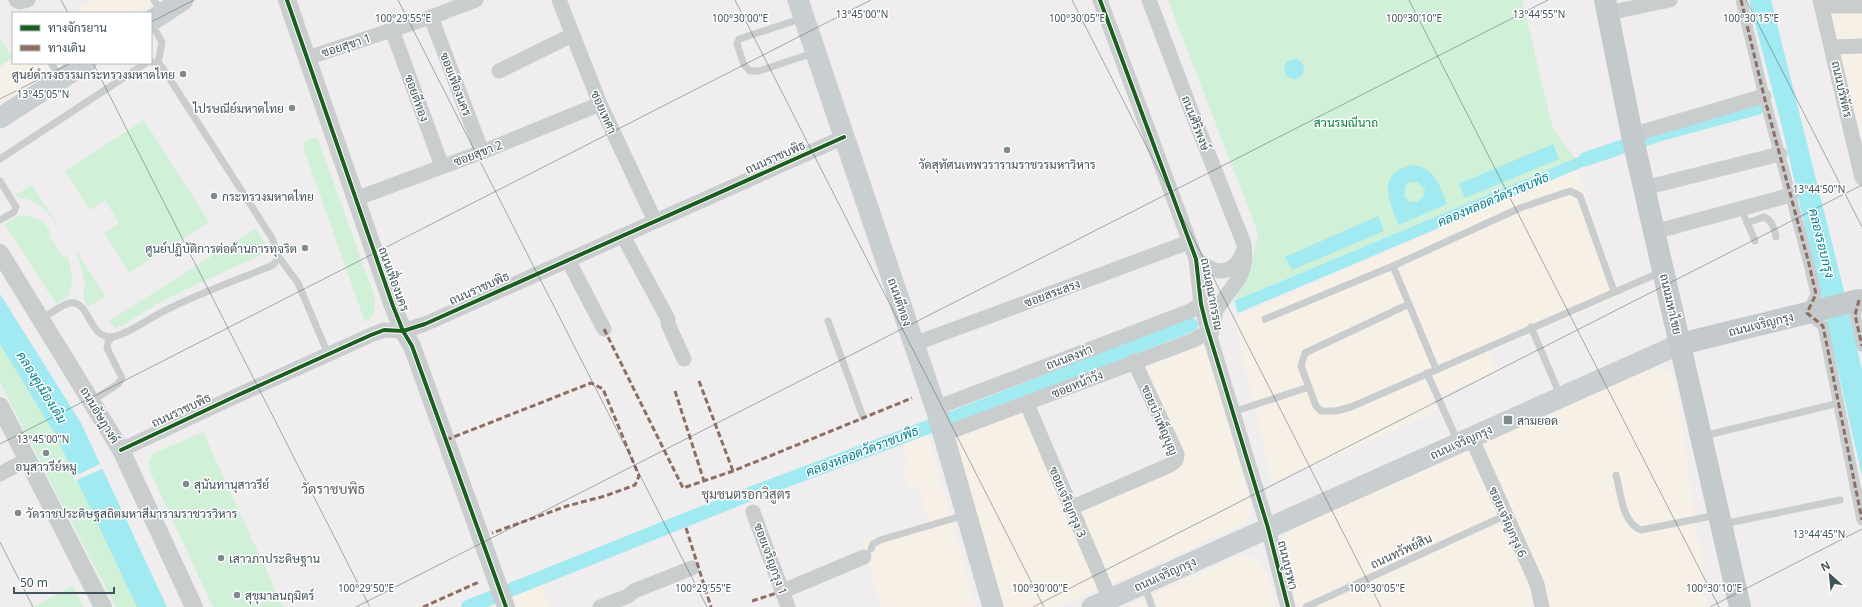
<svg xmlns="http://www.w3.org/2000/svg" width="1862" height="607" font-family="'Noto Sans',Sarabun,sans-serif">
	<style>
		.commercial { fill: #f7f0e7 }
		.green { fill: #d0f0d8 }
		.water { fill: #a1eaf1; fill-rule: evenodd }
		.pier { fill: #efeded }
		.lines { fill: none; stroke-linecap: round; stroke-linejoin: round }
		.canal { stroke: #a1eaf1; stroke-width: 14 }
		.service { stroke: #c9cdce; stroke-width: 7 }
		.pedestrian { stroke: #c9cdce; stroke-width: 11 }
		.minor { stroke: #c9cdce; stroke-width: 15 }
		.tertiary { stroke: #c9cdce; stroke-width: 18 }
		.secondary { stroke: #c9ced0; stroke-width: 21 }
		.primary { stroke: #c4c9cc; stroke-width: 22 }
		.primary-bridge { stroke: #c4c9cc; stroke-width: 22 }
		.quiet { stroke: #8d6e63; stroke-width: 3; stroke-dasharray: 6 3; stroke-linecap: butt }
		.cycleway-casing { stroke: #fff; stroke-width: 6 }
		.cycleway { stroke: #1b5e20; stroke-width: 4 }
		.ticks { fill: none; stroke: #43535b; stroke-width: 1; stroke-opacity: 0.45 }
		.poi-dot { fill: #7f898e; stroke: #fff; stroke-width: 1.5 }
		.labels { text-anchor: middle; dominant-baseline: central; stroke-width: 3; stroke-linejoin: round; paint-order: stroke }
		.street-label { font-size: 12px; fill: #43535b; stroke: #fff }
		.poi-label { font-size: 12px; fill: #43535b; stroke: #fff; text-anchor: start }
		.park-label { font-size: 12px; fill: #0f823b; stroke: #fff }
		.water-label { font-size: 13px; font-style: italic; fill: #038391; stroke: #fff }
		.neighbourhood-label { font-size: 13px; fill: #595e62; stroke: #fff }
		.quarter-label { font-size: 14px; fill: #595e62; stroke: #fff }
		.ticks-label { font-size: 10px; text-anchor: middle; fill: #43535b; stroke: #fff; stroke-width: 3; stroke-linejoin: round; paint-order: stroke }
	</style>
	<rect width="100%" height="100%" fill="#efeded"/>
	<!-- commercial -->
	<g class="commercial">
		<polygon points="92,0 157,0 137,13 72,13"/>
		<polygon points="1862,3 1862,137 1839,53 1828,4"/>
		<polygon points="13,52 13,63 61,63 0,103 0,61"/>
		<polygon points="1577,169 1620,296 1489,352 1497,372 1432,399 1437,411 1272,483 1234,318"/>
		<polygon points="1195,343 1203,345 1211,353 1252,509 1250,522 1058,607 1003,607 953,434 1022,409 1068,511 1174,465 1140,364"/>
		<polygon points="1658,367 1675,377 1708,607 1295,607 1284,562 1282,543 1288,532 1310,519 1632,377"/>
		<polygon points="927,433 976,607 882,607 874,584 862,541 929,521 917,487 908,489 901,468 909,465 901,439"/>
		<polygon points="1237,556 1251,556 1260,562 1267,574 1276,607 1127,607"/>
		<polygon points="541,584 550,607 516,607 512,597"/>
	</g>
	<!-- green -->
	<g class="green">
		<polygon points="1168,0 1522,0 1553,129 1575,158 1234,301 1252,265 1258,233"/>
		<polygon points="0,38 13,58 0,66"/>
		<polygon points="144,120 209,222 129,273 104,233 119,223 105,200 90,210 65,171"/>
		<path d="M 317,137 L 374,295 C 376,304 375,317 365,322 L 303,147 L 305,141 Z"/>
		<path d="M 32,185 L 59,227 C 43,207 41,201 14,196 Z"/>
		<path d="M 26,215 L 43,221 L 51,233 L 49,235 L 63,258 L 67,256 C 72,271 74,281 69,296 L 56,304 L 5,224 L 18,216 Z"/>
		<polygon points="256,228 265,244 263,254 189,288 157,304 122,326 115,328 109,321"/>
		<polygon points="76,250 105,296 88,307 83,297 85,281"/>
		<polygon points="0,344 56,436 137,607 116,607 49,479 0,382"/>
		<path d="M 203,432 L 283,607 L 213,607 L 152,476 C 149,466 147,461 154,453 Z"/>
		<polygon points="73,586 83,607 33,607"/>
	</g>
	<!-- water -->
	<g class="water">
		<polygon points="1749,0 1771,0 1844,291 1862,370 1862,476 1783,131"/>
		<circle cx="1294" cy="69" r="10"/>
		<polygon points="1553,144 1559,159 1465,198 1459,184"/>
		<polygon points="1602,147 1604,158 1238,313 1234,301"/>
		<path d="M 1414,165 C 1437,170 1439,185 1447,204 L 1399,225 C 1388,198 1376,172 1414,165 ZM 1410,182 L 1417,182 L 1425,189 L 1424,196 L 1417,202 L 1410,202 L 1404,197 L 1405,186 Z"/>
		<polygon points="1378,216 1384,231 1292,270 1285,257"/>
		<polygon points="0,294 81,423 167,607 137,607 56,436 0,344"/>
	</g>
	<!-- pier -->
	<polygon class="pier" points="102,463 104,468 75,481 73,477"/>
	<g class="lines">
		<!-- canal -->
		<g class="canal">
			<polyline points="1586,159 1657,135 1757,108"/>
			<polyline points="468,607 750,494 963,414 1191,325"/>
		</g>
		<!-- service -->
		<g class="service">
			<polyline points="154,0 162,12"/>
			<polyline points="803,18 739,39 737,44 744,65 750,71 759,71 813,53"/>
			<polyline points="151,23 162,42 158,63"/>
			<polyline points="51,63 60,77"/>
			<polyline points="0,159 146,63"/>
			<polyline points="0,181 16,207 14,212 0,220"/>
			<polyline points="1741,208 1755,241"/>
			<path d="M 1747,223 L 1764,217 C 1773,221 1774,229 1776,237"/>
			<polyline points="278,256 298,283 328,354"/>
			<polyline points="1393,266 1436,369"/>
			<polyline points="1409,304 1305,353 1301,366 1316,406 1321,411 1336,411 1351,407 1661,272"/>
			<path d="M 41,319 C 48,315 63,304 70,303 C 90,300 88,338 112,337 C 125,336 153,316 166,310 C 200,293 237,280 273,265 L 276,261 L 278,256 L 272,238 L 162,67 L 158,63 L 151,62"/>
			<polyline points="1265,319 1393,266 1520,208 1570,191 1580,196 1614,291"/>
			<polyline points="828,321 863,417"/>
			<polyline points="1531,327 1560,395"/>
			<polyline points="1427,373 1458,442"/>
			<polyline points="92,401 118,384 122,378 107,348 108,342 112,337"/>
			<polyline points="1233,412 1309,387"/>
			<polyline points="1703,436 1839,403"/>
			<path d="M 1616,475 C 1621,493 1622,523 1641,530 L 1717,515"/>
			<polyline points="1723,524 1840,500"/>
			<polyline points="871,549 873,544 880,540 965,515"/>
			<polyline points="1144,584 1152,607"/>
			<polyline points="1306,607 1506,515"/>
		</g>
		<!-- pedestrian -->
		<g class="pedestrian">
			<polyline points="1741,0 1764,96 1809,264 1816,294 1807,313 1823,326 1862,520"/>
			<polyline points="1859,300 1855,315 1862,346"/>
		</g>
		<!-- minor -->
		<g class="minor">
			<polyline points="16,0 20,2 28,0"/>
			<polyline points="559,0 600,104 655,221"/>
			<polyline points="1100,0 1196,259 1201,304 1206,324 1268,528 1288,607"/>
			<polyline points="1149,0 1187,100 1244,244 1245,259 1243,269 1239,278 1216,310 1211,334"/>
			<polyline points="1820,0 1862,178"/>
			<polyline points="1822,6 1862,6"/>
			<polyline points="1608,13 1670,0"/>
			<polyline points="431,17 482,152"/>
			<polyline points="392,30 442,166"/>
			<polyline points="1832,47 1862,46"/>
			<polyline points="307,58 431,17 476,0"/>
			<polyline points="499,71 572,35"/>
			<polyline points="1632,135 1764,96"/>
			<polyline points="1644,188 1780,154"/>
			<polyline points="355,199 482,152 600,104"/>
			<polyline points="1654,232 1791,195"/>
			<polyline points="623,236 668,319 668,324 684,359"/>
			<path d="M 1196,259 C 1201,262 1208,268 1215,270 C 1229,274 1240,263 1243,251"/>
			<polyline points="568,260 604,329"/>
			<polyline points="914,344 1189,242"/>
			<polyline points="1027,404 1110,599"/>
			<polyline points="936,408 1190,311 1201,304"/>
			<polyline points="944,434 1194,340 1209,331"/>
			<polyline points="1471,437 1537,584 1542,607"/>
			<polyline points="121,450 236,396 371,335 384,330 403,331 425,324 844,137"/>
			<polyline points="0,474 28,459"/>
			<path d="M 1071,508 L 1170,465 C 1175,462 1177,460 1177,454 L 1134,361"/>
			<polyline points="753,512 788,607"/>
			<polyline points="783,591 864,557"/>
			<polyline points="600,607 628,596 634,591 692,568"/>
		</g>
		<!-- tertiary -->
		<g class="tertiary">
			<polyline points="287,0 393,306 403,331 412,346 506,607"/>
			<polyline points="0,253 121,450 194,607"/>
			<polyline points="0,406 103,607"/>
		</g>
		<!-- secondary -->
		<g class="secondary">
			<polyline points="798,0 937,412 993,607"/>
			<polyline points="151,21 183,0"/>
			<polyline points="0,118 86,63"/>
			<polyline points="1092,607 1680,344"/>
		</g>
		<!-- primary -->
		<g class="primary">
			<polyline points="1605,0 1632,135 1740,607"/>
			<polyline points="1680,344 1807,313"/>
		</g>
		<!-- primary-bridge -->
		<polyline class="primary-bridge" points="1807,313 1859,300"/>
		<!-- quiet -->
		<g class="quiet">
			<polyline points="1741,0 1764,96 1809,264 1816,294 1807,313 1823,326 1862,520"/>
			<polyline points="1859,300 1855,315 1862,346"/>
			<polyline points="604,329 683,488 733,471 912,398"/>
			<polyline points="699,381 733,471"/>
			<polyline points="675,391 704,481"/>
			<polyline points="446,440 591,383 603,389 639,476 635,485 605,496 567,506 492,533"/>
			<polyline points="686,528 711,607"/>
			<polyline points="752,601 783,591"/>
			<polyline points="423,607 479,582"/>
		</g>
		<!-- cycleway casing -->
		<g class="cycleway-casing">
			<g id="cycleway">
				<polyline points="287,0 393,306 403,331 412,346 506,607"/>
				<polyline points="1100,0 1196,259 1201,304 1206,324 1268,528 1288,607"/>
				<polyline points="121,450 236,396 371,335 384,330 403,331 425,324 844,137"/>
			</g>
		</g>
		<!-- cycleway -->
		<use href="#cycleway" class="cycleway"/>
	</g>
	<!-- ticks -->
	<path class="ticks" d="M 61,0 L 68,13M 398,0 L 707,607M 735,0 L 1044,607M 1072,0 L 1381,607M 1409,0 L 1719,607M 1746,0 L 1862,227M 151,22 L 194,0M 93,63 L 370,607M 0,99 L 71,63M 0,444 L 871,0M 0,542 L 33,607M 356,607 L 1548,0M 1033,607 L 1862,185M 1710,607 L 1862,529"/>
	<!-- markers -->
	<g class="poi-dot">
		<circle cx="183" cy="74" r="4"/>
		<circle cx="292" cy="108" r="4"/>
		<circle cx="1007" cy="150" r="4"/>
		<circle cx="214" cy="196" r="4"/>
		<circle cx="305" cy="248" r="4"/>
		<rect x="1503" y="415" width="10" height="10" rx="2"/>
		<circle cx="46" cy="453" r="4"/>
		<circle cx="186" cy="484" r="4"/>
		<circle cx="18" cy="513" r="4"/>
		<circle cx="221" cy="558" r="4"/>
		<circle cx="237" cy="595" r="4"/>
	</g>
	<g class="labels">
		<!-- street labels -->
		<g class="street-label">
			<text transform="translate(346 45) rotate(-18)">ซอยสุขา 1</text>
			<text transform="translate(456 84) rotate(69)">ซอยเฟืองนคร</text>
			<text transform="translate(1842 89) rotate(77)">ถนนบริพัตร</text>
			<text transform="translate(417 98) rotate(70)">ซอยตีทอง</text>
			<text transform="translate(604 112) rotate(66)">ซอยเทศา</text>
			<text transform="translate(1196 123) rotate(69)">ถนนศิริพงษ์</text>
			<text transform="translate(478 153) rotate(-21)">ซอยสุขา 2</text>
			<text transform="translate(775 157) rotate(-24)">ถนนราชบพิธ</text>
			<text transform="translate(394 279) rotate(70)">ถนนเฟื่องนคร</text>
			<text transform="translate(479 288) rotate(-24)">ถนนราชบพิธ</text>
			<text transform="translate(1052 293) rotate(-20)">ซอยสระสรง</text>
			<text transform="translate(1212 294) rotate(79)">ถนนอุณากรรณ</text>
			<text transform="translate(900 302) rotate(71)">ถนนตีทอง</text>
			<text transform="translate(1671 304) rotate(77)">ถนนมหาไชย</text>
			<text transform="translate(1761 324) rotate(-14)">ถนนเจริญกรุง</text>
			<text transform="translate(1069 357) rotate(-21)">ถนนลงท่า</text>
			<text transform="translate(1077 384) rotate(-22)">ซอยหน้าวัง</text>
			<text transform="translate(181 410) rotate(-25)">ถนนราชบพิธ</text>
			<text transform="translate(100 415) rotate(59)">ถนนอัษฎางค์</text>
			<text transform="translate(1160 420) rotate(67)">ซอยบำเพ็ญบุญ</text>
			<text transform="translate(1461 442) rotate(-24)">ถนนเจริญกรุง</text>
			<text transform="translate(1068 502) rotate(67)">ซอยเจริญกรุง 3</text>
			<text transform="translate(1508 522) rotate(66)">ซอยเจริญกรุง 6</text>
			<text transform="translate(1401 551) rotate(-25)">ถนนทรัพย์สิน</text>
			<text transform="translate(771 559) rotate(70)">ซอยเจริญกรุง 1</text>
			<text transform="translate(1288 565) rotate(76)">ถนนบูรพา</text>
			<text transform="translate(1165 574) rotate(-24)">ถนนเจริญกรุง</text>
		</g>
		<!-- poi labels -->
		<g class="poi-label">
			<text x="175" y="74" text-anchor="end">ศูนย์ดำรงธรรมกระทรวงมหาดไทย</text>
			<text x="284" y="108" text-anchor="end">ไปรษณีย์มหาดไทย</text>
			<text x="1007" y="164" text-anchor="middle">วัดสุทัศนเทพวรารามราชวรมหาวิหาร</text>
			<text x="222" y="196">กระทรวงมหาดไทย</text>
			<text x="297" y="248" text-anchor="end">ศูนย์ปฏิบัติการต่อต้านการทุจริต</text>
			<text x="1517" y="420">สามยอด</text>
			<text x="46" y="466" text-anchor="middle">อนุสาวรีย์หมู</text>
			<text x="194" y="484">สุนันทานุสาวรีย์</text>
			<text x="26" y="513">วัดราชประดิษฐสถิตมหาสีมารามราชวรวิหาร</text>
			<text x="229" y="558">เสาวภาประดิษฐาน</text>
			<text x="245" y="595">สุขุมาลนฤมิตร์</text>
		</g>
		<!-- park labels -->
		<g class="park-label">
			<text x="1346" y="122">สวนรมณีนาถ</text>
		</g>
		<!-- water labels -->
		<g class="water-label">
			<text transform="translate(1493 199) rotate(-23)">คลองหลอดวัดราชบพิธ</text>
			<text transform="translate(1822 243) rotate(76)">คลองรอบกรุง</text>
			<text transform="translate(42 387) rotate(58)">คลองคูเมืองเดิม</text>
			<text transform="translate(862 451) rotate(-21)">คลองหลอดวัดราชบพิธ</text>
		</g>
		<!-- neighbourhood labels -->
		<g class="neighbourhood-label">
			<text x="746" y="494">ชุมชนตรอกวิสูตร</text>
		</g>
		<!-- quarter labels -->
		<g class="quarter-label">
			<text x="333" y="488">วัดราชบพิธ</text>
		</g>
	</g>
	<g class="ticks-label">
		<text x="862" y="18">13°45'00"N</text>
		<text x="1539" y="18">13°44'55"N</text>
		<text x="403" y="22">100°29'55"E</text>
		<text x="740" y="22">100°30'00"E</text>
		<text x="1077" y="22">100°30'05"E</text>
		<text x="1414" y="22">100°30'10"E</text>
		<text x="1751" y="22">100°30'15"E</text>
		<text x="43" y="98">13°45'05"N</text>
		<text x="1819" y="193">13°44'50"N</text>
		<text x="43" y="443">13°45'00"N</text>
		<text x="1819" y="538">13°44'45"N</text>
		<text x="366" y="592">100°29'50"E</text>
		<text x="703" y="592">100°29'55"E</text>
		<text x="1040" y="592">100°30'00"E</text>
		<text x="1377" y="592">100°30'05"E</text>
		<text x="1714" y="592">100°30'10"E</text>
	</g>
	<!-- legend -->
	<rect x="12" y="12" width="140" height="52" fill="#ffffff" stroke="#b4babd"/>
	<rect x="20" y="25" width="20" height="6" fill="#1b5e20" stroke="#b4babd"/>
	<text x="48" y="32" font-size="12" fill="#43535b">ทางจักรยาน</text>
	<rect x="20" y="45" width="20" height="6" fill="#8d6e63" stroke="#b4babd"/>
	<text x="48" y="52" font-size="12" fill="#43535b">ทางเดิน</text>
	<!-- north arrow -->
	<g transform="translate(1830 575) rotate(333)" stroke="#ffffff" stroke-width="3" paint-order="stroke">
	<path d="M0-3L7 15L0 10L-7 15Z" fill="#43535b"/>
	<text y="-6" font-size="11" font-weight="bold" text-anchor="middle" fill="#43535b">N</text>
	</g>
	<!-- scale -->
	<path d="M14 587v6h100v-6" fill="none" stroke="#43535b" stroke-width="2"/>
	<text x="20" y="587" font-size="12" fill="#43535b" stroke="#ffffff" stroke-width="3" paint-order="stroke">50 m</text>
</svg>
